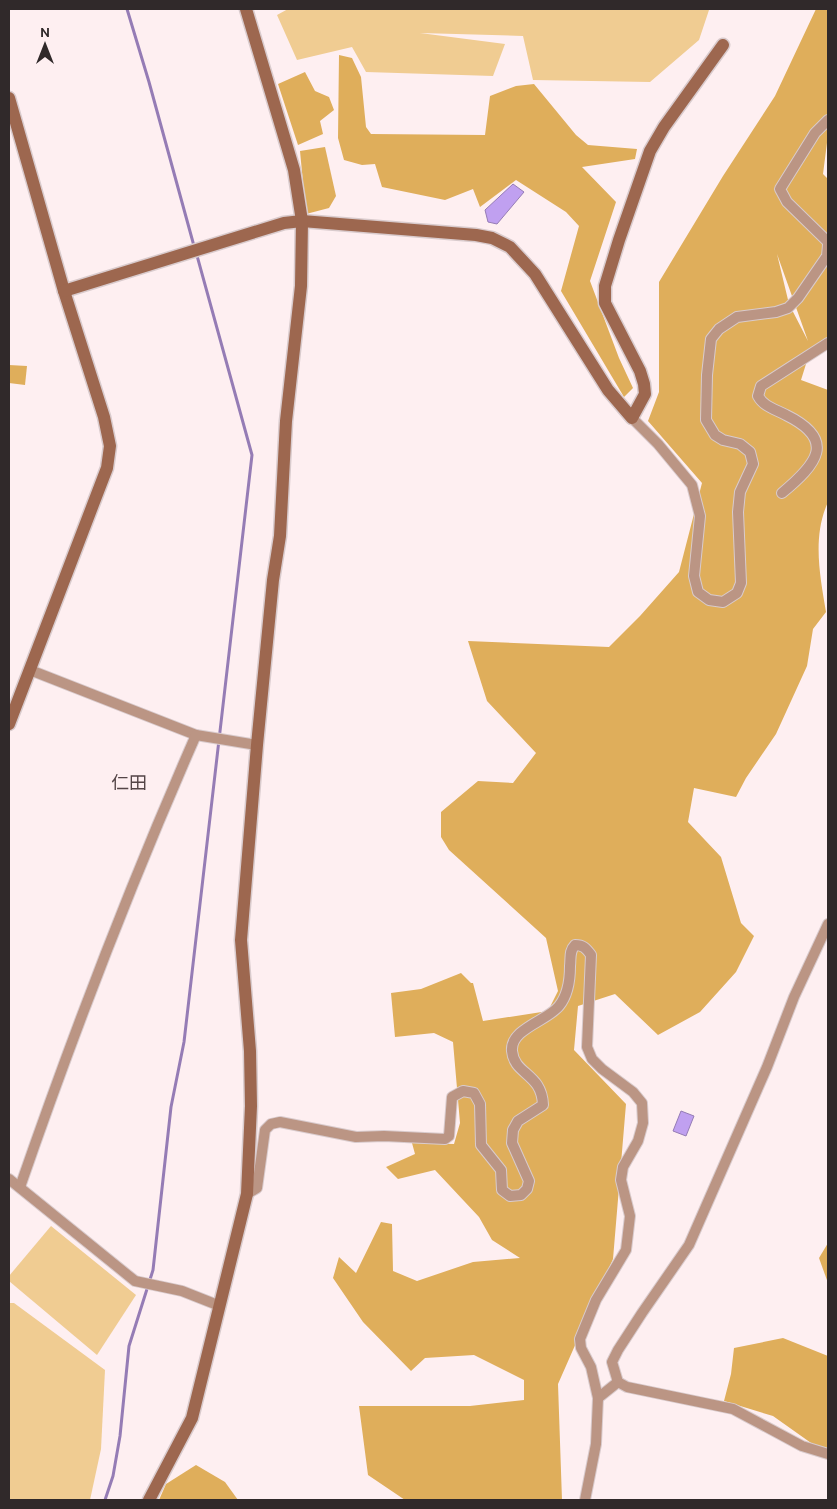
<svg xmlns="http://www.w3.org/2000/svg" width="837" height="1509" font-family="Overpass,'Noto Sans JP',sans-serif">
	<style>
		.green { fill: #f0cc92 }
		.forest { fill: #dfae5b; fill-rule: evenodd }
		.water { fill: #c0a0f0; stroke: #957cb5 }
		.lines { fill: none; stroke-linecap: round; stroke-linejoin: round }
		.stream { stroke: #957cb5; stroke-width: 3 }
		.street-casing { stroke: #d9cbcd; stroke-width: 12 }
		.secondary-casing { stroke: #d9cbcd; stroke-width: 15 }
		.street { stroke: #bb9584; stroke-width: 10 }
		.secondary { stroke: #9d674f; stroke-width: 12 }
		.labels { text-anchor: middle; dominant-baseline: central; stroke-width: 4; stroke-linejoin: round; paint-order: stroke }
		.quarter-label { font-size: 18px; fill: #544547; stroke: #feeff1 }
	</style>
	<rect width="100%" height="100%" fill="#feeff1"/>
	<!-- green -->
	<g class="green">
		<polygon points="288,9 711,9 709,10 699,40 650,82 533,80 523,36 420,33 505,44 493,76 366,72 352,47 297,60 277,15"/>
		<polygon points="51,1226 136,1295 97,1355 9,1281 9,1276"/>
		<polygon points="9,1303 14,1303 105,1370 101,1449 90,1500 9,1500"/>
	</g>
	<!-- forest -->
	<g class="forest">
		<path d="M 816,9 L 828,9 L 828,135 L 823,174 L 828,179 L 828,337 L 811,348 L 801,380 L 828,390 L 828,502 C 812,537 820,576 826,612 L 813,629 L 807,666 L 776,734 L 746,778 L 736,797 L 694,788 L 688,822 L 721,857 L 741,923 L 754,936 L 736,972 L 700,1012 L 658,1035 L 615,994 L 578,1006 L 574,1050 L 626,1104 L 613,1259 L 558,1384 L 562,1500 L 405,1500 L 368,1475 L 359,1406 L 470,1406 L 524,1400 L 524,1380 L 474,1355 L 425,1358 L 411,1371 L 363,1322 L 333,1278 L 339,1257 L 356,1273 L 381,1222 L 392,1224 L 393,1271 L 417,1281 L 473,1262 L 520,1258 L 492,1240 L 479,1217 L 435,1170 L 398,1179 L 386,1167 L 415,1154 L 412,1143 L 454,1144 L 460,1123 L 453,1042 L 434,1033 L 395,1037 L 391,993 L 421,989 L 461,973 L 471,983 L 473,983 L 483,1021 L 548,1011 L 558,991 L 546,938 L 449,850 L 441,837 L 441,812 L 478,781 L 513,783 L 536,753 L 487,701 L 468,641 L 609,647 L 640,616 L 679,572 L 702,483 L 648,421 L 659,392 L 659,282 L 723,176 L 775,96 ZM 777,254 L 808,341 L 789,304 Z"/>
		<polygon points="339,55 352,58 361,77 366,127 371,134 485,135 490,96 516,86 534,84 576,135 588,145 637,149 635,159 582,167 616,202 590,281 619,358 633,388 624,397 561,291 579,226 566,212 516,180 480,207 473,189 445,200 382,187 375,164 362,165 344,160 338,138"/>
		<polygon points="305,72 315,91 329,97 334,110 320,121 323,134 298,145 278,84"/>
		<polygon points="325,147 336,196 329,208 306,214 300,151"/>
		<polygon points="9,365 27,366 25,385 9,383"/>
		<polygon points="828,1243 828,1283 819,1258"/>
		<polygon points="783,1338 828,1356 828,1455 773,1416 724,1401 731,1374 734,1348"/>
		<polygon points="196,1465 225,1482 238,1500 159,1500 166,1484"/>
	</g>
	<!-- water -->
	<g class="water">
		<polygon points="513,184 524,192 497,224 488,222 485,210"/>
		<polygon points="681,1111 694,1116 686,1136 673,1131"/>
	</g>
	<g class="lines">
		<!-- stream -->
		<g class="stream">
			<polyline points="127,9 149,82 194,246"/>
			<polyline points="105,1500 113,1476 120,1436 129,1346 153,1270 171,1107 184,1042 252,455 196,252"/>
		</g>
		<!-- street casing -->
		<g class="street-casing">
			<g id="street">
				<polyline points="828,120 815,133 780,189 787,202 828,242"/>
				<polyline points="632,418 658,444 692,485 700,516 694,576 698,592 709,600 723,602 737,593 741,583 738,512 740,492 753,464 750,452 740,444 723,440 715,435 706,420 707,375 711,339 719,329 737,317 776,312 788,308 798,298 827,256 828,245"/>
				<path d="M 782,493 C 817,464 837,440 786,415 C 775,409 764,407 758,396 L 761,386 L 828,343"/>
				<polyline points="30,670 196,735 257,745"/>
				<polyline points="828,924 794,997 767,1067 689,1245 642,1313 618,1350 612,1362 618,1382 627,1387 733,1409 802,1446 828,1454"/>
				<polyline points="9,1179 135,1281 182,1291 220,1306"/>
				<path d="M 20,1187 C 73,1034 131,883 196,735"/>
				<path d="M 247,1194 L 257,1188 L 265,1130 L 271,1124 L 280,1122 L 356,1137 L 384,1136 L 445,1139 L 449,1136 L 452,1097 L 463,1091 L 474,1093 L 480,1104 L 481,1145 L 501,1170 L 502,1190 L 510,1196 L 521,1195 L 527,1189 L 529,1181 L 512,1143 L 513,1130 L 518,1121 L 543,1105 C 542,1073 514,1075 512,1051 C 510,1029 547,1021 559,1006 C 568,995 570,980 570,966 C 571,958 569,951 575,945 C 583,945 586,948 591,955 L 587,1047 L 592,1059 L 602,1069 L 633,1092 L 642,1103 L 643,1123 L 638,1141 L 623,1167 L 621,1180 L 630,1216 L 626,1250 L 596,1300 L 580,1339 L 581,1348 L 591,1367 L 598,1398 L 596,1444 L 585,1500"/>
				<polyline points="598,1398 618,1382"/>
			</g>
		</g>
		<!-- secondary casing -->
		<g class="secondary-casing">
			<g id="secondary">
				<polyline points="9,98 64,291 104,417 110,446 107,468 9,724"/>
				<polyline points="64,291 284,223 302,221 476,235 492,238 510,247 535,274 608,390 632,418 645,394 644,384 640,371 605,303 605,286 619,240 650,151 664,127 723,45"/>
				<polyline points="149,1500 192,1418 247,1194 251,1106 250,1051 241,940 257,745 273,580 280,536 286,421 301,286 302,221 294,170 246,9"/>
			</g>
		</g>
		<!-- street -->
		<use href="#street" class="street"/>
		<!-- secondary -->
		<use href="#secondary" class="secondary"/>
	</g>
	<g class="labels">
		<!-- quarter labels -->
		<g class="quarter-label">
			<text x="129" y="784">仁田</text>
		</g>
	</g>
	<!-- border -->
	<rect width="837" height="1509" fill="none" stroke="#30292a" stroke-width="20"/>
	<!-- north arrow -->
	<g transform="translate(45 45)" stroke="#feeff1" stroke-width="4" paint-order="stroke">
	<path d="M0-4L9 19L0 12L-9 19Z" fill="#30292a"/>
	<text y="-8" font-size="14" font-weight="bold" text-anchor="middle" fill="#30292a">N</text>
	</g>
</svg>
